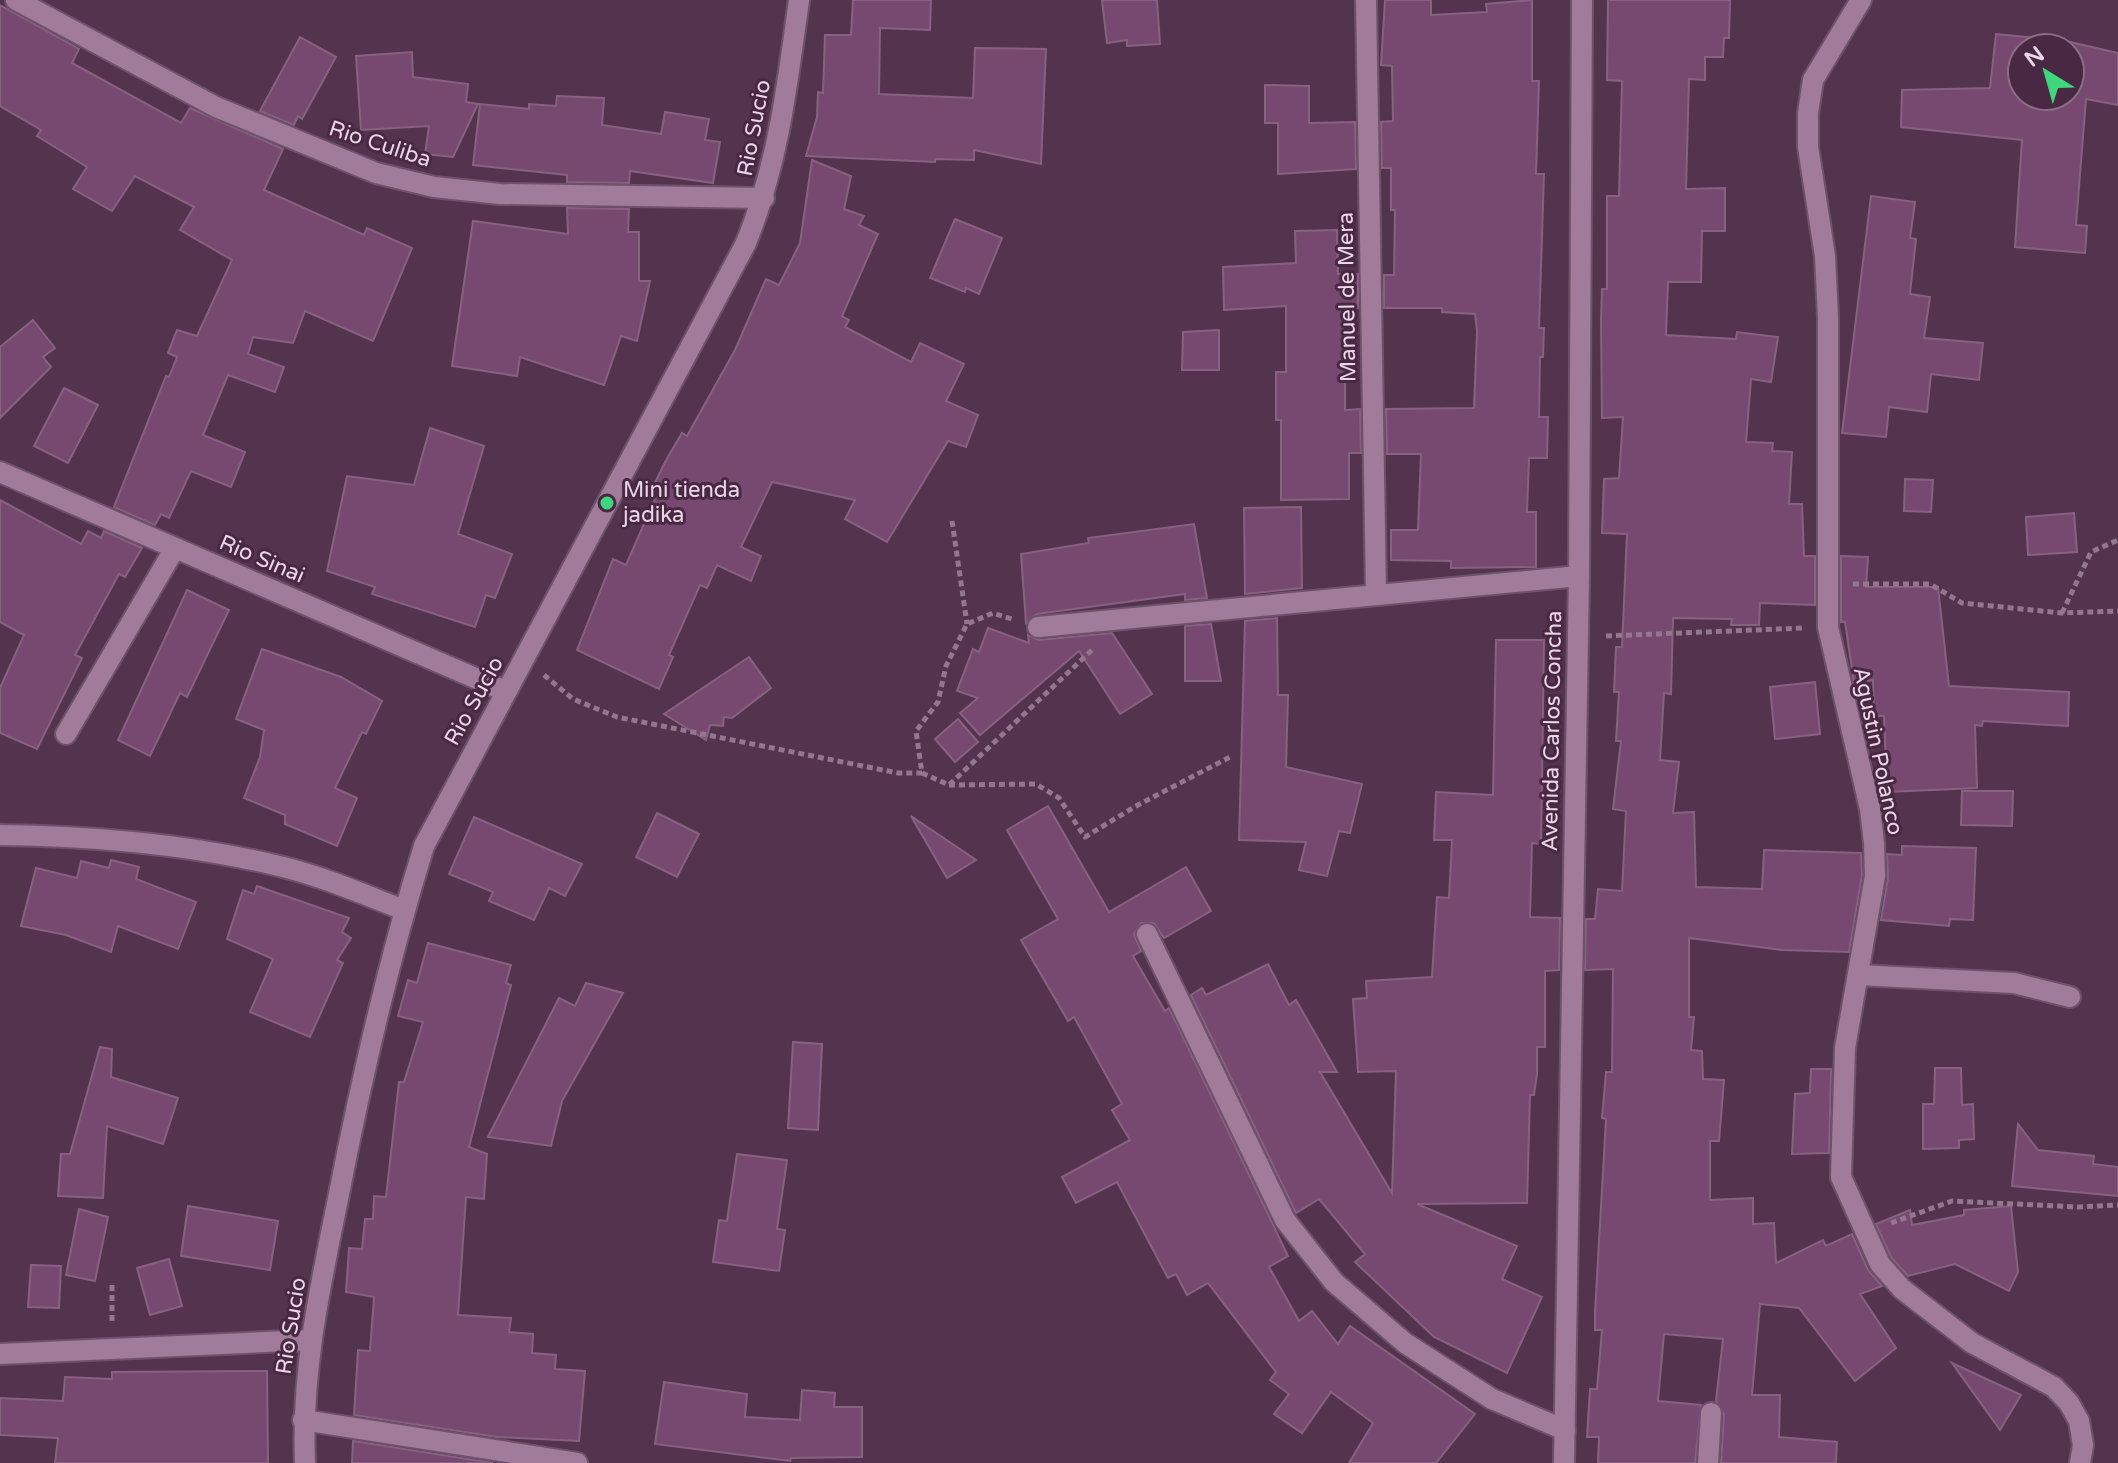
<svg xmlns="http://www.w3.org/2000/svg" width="2118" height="1463" font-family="'Varela Round',sans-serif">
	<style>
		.building { fill: #774970; stroke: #876280; stroke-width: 2; fill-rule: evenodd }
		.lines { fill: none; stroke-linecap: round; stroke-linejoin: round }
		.lane-casing { stroke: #6e526a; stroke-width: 24 }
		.street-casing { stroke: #6e526a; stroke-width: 24 }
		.secondary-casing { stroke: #6e526a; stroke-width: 24 }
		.path { stroke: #93778e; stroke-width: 5; stroke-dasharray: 6 4; stroke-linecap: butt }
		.lane { stroke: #a17b9a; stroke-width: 20 }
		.street { stroke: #a17b9a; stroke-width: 20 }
		.secondary { stroke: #a17b9a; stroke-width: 20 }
		.poi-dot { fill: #3ed77d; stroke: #492844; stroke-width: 3 }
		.labels { text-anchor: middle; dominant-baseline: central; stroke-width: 6; stroke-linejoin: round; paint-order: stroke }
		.street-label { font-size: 22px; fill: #ebd6e7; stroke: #492844 }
		.poi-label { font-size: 22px; fill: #ebd6e7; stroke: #492844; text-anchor: start }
	</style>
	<rect width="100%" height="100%" fill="#54334f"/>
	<!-- building -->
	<g class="building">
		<polygon points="853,0 931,0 930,30 880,28 879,94 973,98 975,48 1046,49 1041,164 974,150 974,160 935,159 935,162 806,156 817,117 818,92 823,93 825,35 851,35"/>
		<polygon points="1102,0 1157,0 1160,44 1127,46 1127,40 1107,43"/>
		<polygon points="1385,0 1431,0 1431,15 1487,12 1486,4 1532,0 1532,81 1539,81 1536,174 1544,174 1539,328 1544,328 1543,357 1540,357 1539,417 1548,417 1547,458 1529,458 1527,512 1536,512 1536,567 1451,568 1451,561 1391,560 1391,530 1418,530 1421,454 1387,454 1386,409 1474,408 1477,331 1475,314 1442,312 1442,308 1384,308 1384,275 1394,275 1395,210 1391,210 1391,168 1382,168 1381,122 1393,121 1392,66 1381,65"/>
		<polygon points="1608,0 1730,0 1729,38 1724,38 1723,57 1705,57 1705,80 1689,79 1686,189 1725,188 1725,231 1702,231 1701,282 1668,282 1666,335 1736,339 1737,332 1778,337 1771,382 1751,379 1746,442 1773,443 1772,451 1792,452 1789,504 1802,504 1804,556 1815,556 1815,605 1760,603 1759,625 1731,625 1732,619 1673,618 1671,694 1664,693 1660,760 1679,762 1673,813 1694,812 1696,887 1762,889 1764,850 1861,853 1862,875 1849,952 1782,950 1689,938 1689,1017 1694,1017 1691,1050 1702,1051 1703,1079 1724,1080 1719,1141 1710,1141 1710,1200 1753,1198 1753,1224 1774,1223 1776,1263 1823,1240 1826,1246 1852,1234 1868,1270 1882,1286 1860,1294 1896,1348 1855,1381 1799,1308 1760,1304 1752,1395 1780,1395 1779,1437 1837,1442 1836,1463 1721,1463 1724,1414 1716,1401 1723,1339 1664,1334 1658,1401 1701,1405 1695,1463 1598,1463 1599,1437 1587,1437 1590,1389 1597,1389 1602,1330 1595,1330 1595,1312 1606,1119 1602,1118 1606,1072 1612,1072 1613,969 1585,970 1586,919 1595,919 1598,889 1622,891 1626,811 1613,809 1621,741 1616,741 1619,692 1614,692 1616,647 1622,647 1627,534 1602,533 1604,479 1619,478 1623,417 1602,418 1601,321 1602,289 1607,289 1607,196 1619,196 1622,81 1607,80"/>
		<polygon points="0,5 79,49 72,63 181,123 190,108 283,149 264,190 364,235 367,228 412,248 373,341 305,311 293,343 253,337 248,354 284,367 275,392 228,375 203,435 245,452 231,487 191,471 169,518 161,514 155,525 114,507 166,376 169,377 177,357 168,353 177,330 197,336 232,260 180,230 194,207 135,176 112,211 73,189 87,167 37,136 41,130 0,106"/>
		<path d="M 1996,34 L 2066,41 L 2118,53 L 2118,105 L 2086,99 L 2076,225 L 2087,226 L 2085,253 L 2015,247 L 2022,140 L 1901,127 L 1902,90 L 1990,88 ZM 2022,48 L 2070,48 L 2070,96 L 2022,96 Z"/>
		<polygon points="300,37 336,57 302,119 298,116 294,125 260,111"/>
		<polygon points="412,52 413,77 468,84 466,102 478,104 453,157 425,154 429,126 361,130 356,56"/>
		<polygon points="1265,85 1309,86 1309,123 1355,122 1356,169 1278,174 1278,123 1265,123"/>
		<polygon points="557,96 604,98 602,125 661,134 665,112 709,119 705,140 720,142 713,183 630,171 629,183 567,182 567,175 473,165 480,104 529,109 529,104 556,106"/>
		<polygon points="812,160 851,176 844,209 864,216 859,225 878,234 842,316 849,320 845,327 911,362 920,343 964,364 946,401 978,415 966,447 948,441 887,542 845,519 855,500 772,482 741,547 761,556 751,581 717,565 707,588 700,585 669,655 673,657 659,689 577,650 613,559 626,565 658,492 652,489 665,462 682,433 687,436 735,350 766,279 779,285 800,243"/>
		<polygon points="1871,196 1915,202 1910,238 1916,239 1910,294 1930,297 1924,338 1983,343 1979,380 1931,374 1927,412 1889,407 1886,437 1842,433"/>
		<polygon points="567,208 629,209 628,232 639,232 639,281 650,281 637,341 621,336 604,385 520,357 517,376 452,366 473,221 568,234"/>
		<polygon points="955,219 1002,238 979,294 966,288 965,292 930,278"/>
		<polygon points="1337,230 1338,274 1358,274 1358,308 1345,308 1345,410 1360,409 1361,453 1349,453 1349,499 1281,500 1281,420 1276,420 1276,372 1286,372 1286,306 1224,310 1223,267 1296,263 1295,231"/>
		<polygon points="33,320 55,348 43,357 51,367 0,418 0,347"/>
		<polygon points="1219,330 1219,370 1182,370 1183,332"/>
		<polygon points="64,388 98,405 68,463 34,446"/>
		<polygon points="430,428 484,446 458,534 512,554 495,598 486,595 475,627 372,594 375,587 327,571 347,476 414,485"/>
		<polygon points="1905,479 1933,480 1931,512 1904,511"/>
		<polygon points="0,500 81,544 88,531 101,538 104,531 142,548 125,577 119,574 75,655 82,658 37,749 0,733 0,688 24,635 0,622"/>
		<polygon points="1301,507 1302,588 1245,594 1244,508"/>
		<polygon points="2074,513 2077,552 2028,555 2026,517"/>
		<polygon points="1194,524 1207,598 1185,600 1185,594 1037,614 1026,623 1021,554 1089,543 1088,538"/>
		<polygon points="1841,556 1868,557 1866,587 1938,587 1949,686 2069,692 2068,726 1983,721 1982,726 1975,725 1977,788 1887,792 1884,716 1874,716 1873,680 1854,683 1845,622 1841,622"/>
		<polygon points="187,590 229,610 187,697 180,693 150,756 118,740"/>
		<polygon points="1277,618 1278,695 1288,695 1286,767 1362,784 1350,833 1339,831 1327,876 1299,870 1306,842 1239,840 1245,621"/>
		<polygon points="1211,624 1221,681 1185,681 1185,626"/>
		<polygon points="988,628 1029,643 1028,635 1039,640 1112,633 1152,694 1120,714 1079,651 980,735 960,713 978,698 957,691 973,649 979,652"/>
		<polygon points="1496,640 1544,640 1541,844 1532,843 1530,917 1560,918 1559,970 1545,971 1545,1047 1537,1047 1537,1074 1534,1095 1530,1095 1527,1203 1417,1204 1517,1246 1502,1279 1542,1297 1507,1373 1434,1337 1355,1262 1365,1254 1319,1199 1296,1213 1191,995 1202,988 1206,995 1268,964 1289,1005 1296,1000 1337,1072 1320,1072 1392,1193 1396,1071 1358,1072 1353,999 1367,998 1366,981 1432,977 1437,897 1449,898 1452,840 1434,840 1436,792 1493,795"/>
		<polygon points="262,649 341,677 382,701 366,734 362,732 335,788 357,798 337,846 285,824 285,815 244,798 260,757 264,730 236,719"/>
		<polygon points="749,657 771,688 732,718 724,717 723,726 710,725 706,740 664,714"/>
		<polygon points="1815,682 1820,734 1775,739 1770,687"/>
		<polygon points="958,719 978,742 955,762 935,739"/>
		<polygon points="1962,791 2013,791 2012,826 1961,825"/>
		<polygon points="1048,806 1109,912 1186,867 1211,911 1164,938 1154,923 1141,923 1134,934 1141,951 1133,956 1165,1011 1169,1008 1288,1256 1269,1267 1299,1321 1312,1311 1338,1344 1350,1326 1475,1414 1436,1463 1349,1463 1373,1423 1331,1392 1302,1433 1274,1414 1289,1394 1270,1380 1276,1372 1208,1283 1187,1295 1176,1274 1168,1278 1117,1182 1076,1203 1062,1177 1130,1140 1112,1110 1122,1104 1074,1017 1068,1021 1021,940 1058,919 1007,830"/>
		<polygon points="657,813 699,834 677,877 636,857"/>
		<polygon points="911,816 976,860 947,878"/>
		<polygon points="474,817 582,864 565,896 549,888 534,920 489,901 493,892 449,874"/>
		<polygon points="1902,846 1976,848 1973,920 1950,919 1949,926 1881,920 1888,878 1887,854 1902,855"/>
		<polygon points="111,860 139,867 136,879 196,902 178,949 118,926 111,952 66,935 21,926 36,868 77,878 81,861 109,868"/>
		<polygon points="257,886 349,918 342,932 351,938 337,960 343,963 310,1037 250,1012 273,959 227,939 243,890 254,894"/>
		<polygon points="428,943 511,965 506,983 511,985 469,1147 487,1154 484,1199 466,1197 458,1315 511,1318 509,1332 533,1334 532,1353 556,1355 555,1369 585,1371 579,1441 497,1437 354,1415 358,1350 370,1351 374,1297 346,1292 349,1248 362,1249 365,1219 373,1219 374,1196 386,1197 399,1082 404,1082 423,1022 398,1016 408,980 417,983"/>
		<polygon points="586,983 623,993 562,1101 551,1146 488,1137 559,998 575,1006"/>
		<polygon points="793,1042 822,1044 818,1130 788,1128"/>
		<polygon points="100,1047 112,1049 111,1077 178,1098 163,1144 107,1126 103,1198 58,1196 61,1154 70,1154"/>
		<polygon points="1935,1068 1961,1068 1962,1105 1973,1104 1974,1139 1959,1140 1959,1148 1923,1149 1923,1104 1934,1104"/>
		<polygon points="1811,1069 1831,1069 1829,1153 1792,1154 1795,1094 1810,1093"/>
		<polygon points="2018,1124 2038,1150 2094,1156 2093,1164 2118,1167 2118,1196 2012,1186"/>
		<polygon points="737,1154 787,1160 777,1229 785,1230 779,1271 713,1262 719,1220 727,1221"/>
		<polygon points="188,1206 278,1221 270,1270 181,1256"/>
		<polygon points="2011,1206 2018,1272 2009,1291 1955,1264 1908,1276 1891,1257 1876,1224 1910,1210 1912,1225 1964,1215 1964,1210"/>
		<polygon points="79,1209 108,1217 95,1281 66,1275"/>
		<polygon points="169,1259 182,1306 150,1315 137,1268"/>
		<polygon points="31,1265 61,1266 59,1308 28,1307"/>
		<polygon points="1952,1363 2021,1395 2000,1430"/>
		<polygon points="267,1371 268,1463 55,1463 58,1438 0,1435 0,1398 63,1401 65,1377 112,1379 112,1372"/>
		<polygon points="664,1382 747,1394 745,1417 800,1420 802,1390 835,1393 834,1407 862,1407 862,1457 791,1458 790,1461 655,1444"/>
		<polygon points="353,1441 493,1463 352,1463"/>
	</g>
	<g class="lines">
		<!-- lane casing -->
		<g class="lane-casing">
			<polyline id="lane" points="1858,975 2014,983 2070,997"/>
		</g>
		<!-- street casing -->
		<g class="street-casing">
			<g id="street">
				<polyline points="16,0 216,107 376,173 434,187 500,194 764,198"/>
				<polyline points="1366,0 1376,593"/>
				<polyline points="1861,0 1813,80 1808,113 1808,147 1825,256 1828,318 1828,627 1870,809 1874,843 1875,876 1845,1048 1841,1177 1880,1264 1902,1289 1972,1343 2054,1387 2069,1403 2079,1421 2083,1445 2080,1463"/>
				<polyline points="0,472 505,691"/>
				<polyline points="1038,627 1579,576"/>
				<polyline points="66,734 175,548"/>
				<path d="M 0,835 C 96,836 190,844 283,867 C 324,877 365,895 404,910"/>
				<polyline points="1147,934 1285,1220 1334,1282 1405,1343 1492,1399 1565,1430"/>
				<polyline points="0,1354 310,1340"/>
				<polyline points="303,1420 577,1463"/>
				<path d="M 305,1463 C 301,1373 320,1287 338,1199 C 361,1080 388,962 424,846 L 746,243 C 779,161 787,86 799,0"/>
				<polyline points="1708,1463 1711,1413"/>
			</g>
		</g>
		<!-- secondary casing -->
		<g class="secondary-casing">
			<polyline id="secondary" points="1564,1463 1579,576 1582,0"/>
		</g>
		<!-- path -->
		<g class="path">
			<polyline points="952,521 967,624"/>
			<polyline points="1853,584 1930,584 1962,603 2062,613 2118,611"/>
			<polyline points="2062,613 2091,552 2118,540"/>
			<polyline points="1606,636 1803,628"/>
			<polyline points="544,675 573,699 617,717 898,773 922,773 916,731 938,702 946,666 967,624 993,613 1015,620"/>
			<polyline points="922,773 949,785 1093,649"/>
			<polyline points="949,785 1036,784 1059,798 1085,837 1136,806 1230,757"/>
			<polyline points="1891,1223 1952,1201 2079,1207 2118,1205"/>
			<polyline points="112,1321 112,1283"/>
		</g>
		<!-- lane -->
		<use href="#lane" class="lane"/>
		<!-- street -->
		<use href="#street" class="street"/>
		<!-- secondary -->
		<use href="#secondary" class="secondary"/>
	</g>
	<!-- markers -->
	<circle class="poi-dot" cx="607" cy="503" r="8"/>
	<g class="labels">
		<!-- street labels -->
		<g class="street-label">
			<text transform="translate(754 128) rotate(-79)">Rio Sucio</text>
			<text transform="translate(380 144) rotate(18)">Rio Culiba</text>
			<text transform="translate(1347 297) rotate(-91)">Manuel de Mera</text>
			<text transform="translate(262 559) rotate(23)">Rio Sinai</text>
			<text transform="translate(474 701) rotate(-61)">Rio Sucio</text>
			<text transform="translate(1552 731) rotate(-89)">Avenida Carlos Concha</text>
			<text transform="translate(1878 751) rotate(78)">Agustin Polanco</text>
			<text transform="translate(291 1326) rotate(-81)">Rio Sucio</text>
		</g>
		<!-- poi labels -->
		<g class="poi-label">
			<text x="623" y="490">Mini tienda<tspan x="623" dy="25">jadika</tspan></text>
		</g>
	</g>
	<!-- north arrow -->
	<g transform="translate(2046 72) rotate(323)"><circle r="38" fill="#492844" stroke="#8a6e85" stroke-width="2"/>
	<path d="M0-6L14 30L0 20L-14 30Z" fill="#3ed77d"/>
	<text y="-12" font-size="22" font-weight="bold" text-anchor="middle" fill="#ebd6e7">N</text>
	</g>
</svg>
